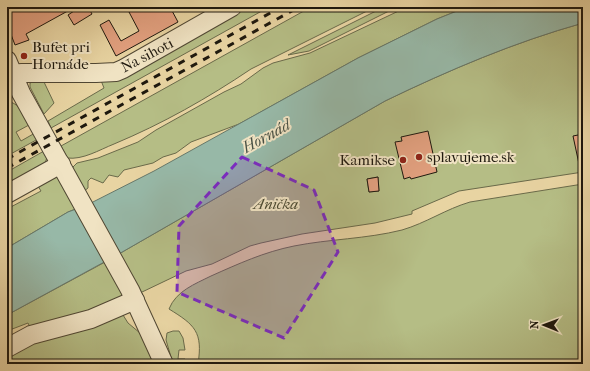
<svg xmlns="http://www.w3.org/2000/svg" width="590" height="371" font-family="'IM FELL French Canon',serif">
	<style>
		.green { fill: #b5bd85; stroke: #6a6a4a; fill-rule: evenodd }
		.water { fill: #97b8a7; stroke: #67786a }
		.building { fill: #e2a07f; stroke: #1e180e }
		.lines { fill: none; stroke-linecap: round; stroke-linejoin: round }
		.minor-casing { stroke: #504733; stroke-width: 20 }
		.minor { stroke: #f0e3c3; stroke-width: 18 }
		.rail { stroke: #1e180e; stroke-width: 3; stroke-dasharray: 7 7; stroke-linecap: butt }
		.marked { fill: #7b2cbf; fill-opacity: 0.2; stroke: #7b2cbf; stroke-width: 3; stroke-dasharray: 8 5; stroke-linejoin: round }
		.poi-dot { fill: #8f2418; stroke: #f0e3c3; stroke-width: 1.5 }
		.labels { text-anchor: middle; dominant-baseline: central; stroke-width: 4; stroke-linejoin: round; paint-order: stroke }
		.poi-label { font-size: 15px; fill: #1e180e; stroke: #f0e3c3; text-anchor: start }
		.street-label { font-size: 15px; fill: #1e180e; stroke: #f0e3c3 }
		.park-label { font-size: 15px; font-style: italic; fill: #4b4a32; stroke: #f0e3c3 }
		.water-label { font-size: 16px; font-style: italic; fill: #485044; stroke: #f0e3c3 }
	</style>
	<rect width="100%" height="100%" fill="#e8d4a2"/>
	<filter id="stains"><feTurbulence type="fractalNoise" baseFrequency=".005" numOctaves="4"/><feColorMatrix values="0 0 0 0 .2 0 0 0 0 .09 0 0 0 0 .02 0 0 0 .5 -.17"/></filter>
	<radialGradient id="worn" r=".72"><stop offset=".6" stop-color="#630" stop-opacity="0"/><stop offset="1" stop-color="#630" stop-opacity=".3"/></radialGradient>
	<!-- green -->
	<g class="green">
		<polygon points="242,7 269,7 51,128 48,121 104,88 100,78 176,45"/>
		<path d="M 311,7 L 375,7 L 251,69 C 208,98 162,124 114,144 C 99,150 83,160 67,158 L 61,146 Z"/>
		<polygon points="384,7 397,7 309,51 288,55"/>
		<polygon points="407,7 467,7 437,19 358,58 239,124 191,142 176,153 163,157 153,163 124,170 118,177 109,175 103,183 91,178 88,181 88,188 83,192 72,171 73,167 77,163 98,158 138,142 156,130 224,92 241,84 263,68 273,63 310,53"/>
		<path d="M 583,23 L 583,172 L 459,191 L 412,211 L 412,214 L 375,223 L 302,234 L 261,243 L 250,246 L 212,264 L 186,271 L 140,293 L 117,255 L 385,101 C 449,70 515,42 583,23 ZM 378,177 L 379,191 L 369,192 L 367,179 Z"/>
		<polygon points="33,82 44,82 54,103 44,114 30,87 30,83"/>
		<path d="M 7,102 C 19,101 24,117 29,125 L 16,132 L 21,141 L 35,133 L 38,139 L 7,156 Z"/>
		<polygon points="44,151 47,157 44,167 7,189 7,172"/>
		<polygon points="57,177 61,178 78,208 68,212 7,248 7,209 41,191 36,183"/>
		<path d="M 583,184 L 583,364 L 198,364 C 203,332 195,325 169,309 C 176,291 195,284 211,276 C 238,264 264,252 294,246 C 329,239 366,239 402,230 C 426,223 446,209 470,202 Z"/>
		<polygon points="107,261 126,297 32,332 28,323 7,331 7,315"/>
		<polygon points="134,310 123,315 128,323 146,338 159,364 7,364 7,352"/>
		<polygon points="173,331 179,331 183,338 185,350 179,350 178,359 185,359 184,364 173,364 166,340 167,333"/>
	</g>
	<!-- water -->
	<path class="water" d="M 467,7 L 583,7 L 583,23 C 515,42 449,70 385,101 L 117,255 L 7,315 L 7,248 L 68,212 L 87,205 L 154,171 L 358,58 L 437,19 Z"/>
	<!-- building -->
	<g class="building">
		<polygon points="7,7 75,7 26,34 29,40 15,45 7,24"/>
		<polygon points="80,7 88,7 92,14 74,25 68,15"/>
		<polygon points="138,7 170,7 178,22 116,56 100,25 109,20 121,41 139,31 129,12"/>
		<polygon points="428,131 437,172 411,179 410,177 404,179 395,142 402,141 401,137"/>
		<polygon points="583,134 583,163 579,164 573,136"/>
		<polygon points="378,177 379,191 369,192 367,179"/>
	</g>
	<g class="lines">
		<!-- minor casing -->
		<g class="minor-casing">
			<g id="minor">
				<polyline points="7,60 21,93 130,290 164,364"/>
				<polyline points="7,79 12,74 22,73 96,73 116,72 123,69 232,7"/>
				<polyline points="7,194 61,164"/>
				<polyline points="7,348 31,335 91,319 135,300"/>
			</g>
		</g>
		<!-- minor -->
		<use href="#minor" class="minor"/>
		<!-- rail -->
		<g class="rail">
			<polyline points="7,159 281,7"/>
			<polyline points="7,168 299,7"/>
		</g>
	</g>
	<!-- marked area -->
	<path class="marked" d="M 242,157 L 314,190 L 338,252 L 284,338 L 177,292 L 179,226 Z"/>
	<!-- markers -->
	<g class="poi-dot">
		<circle cx="24" cy="56" r="4"/>
		<circle cx="419" cy="157" r="4"/>
		<circle cx="403" cy="160" r="4"/>
	</g>
	<g class="labels">
		<!-- poi labels -->
		<g class="poi-label">
			<text x="32" y="47">Bufet pri<tspan x="32" dy="17">Hornáde</tspan></text>
			<text x="427" y="157">splavujeme.sk</text>
			<text x="395" y="160" text-anchor="end">Kamikse</text>
		</g>
		<!-- street labels -->
		<g class="street-label">
			<text transform="translate(147 55) rotate(-28)">Na sihoti</text>
		</g>
		<!-- park labels -->
		<g class="park-label">
			<text x="276" y="204">Anička</text>
		</g>
		<!-- water labels -->
		<g class="water-label">
			<text transform="translate(266 136) rotate(-29)">Hornád</text>
		</g>
	</g>
	<!-- margin -->
	<rect width="590" height="371" fill="none" stroke="#e8d4a2" stroke-width="24"/>
	<rect x="8" y="8" width="574" height="355" fill="none" stroke="#1e180e" stroke-width="2"/>
	<rect x="12" y="12" width="566" height="347" fill="none" stroke="#1e180e"/>
	<!-- north arrow -->
	<g transform="translate(544 325) rotate(271)" stroke="#f0e3c3" stroke-width="3" paint-order="stroke">
	<path d="M0-3L7 15L0 10L-7 15Z" fill="#1e180e"/>
	<text y="-6" font-size="11" font-weight="bold" text-anchor="middle" fill="#1e180e">N</text>
	</g>
	<rect width="100%" height="100%" filter="url(#stains)"/>
	<rect width="100%" height="100%" fill="url(#worn)"/>
</svg>
